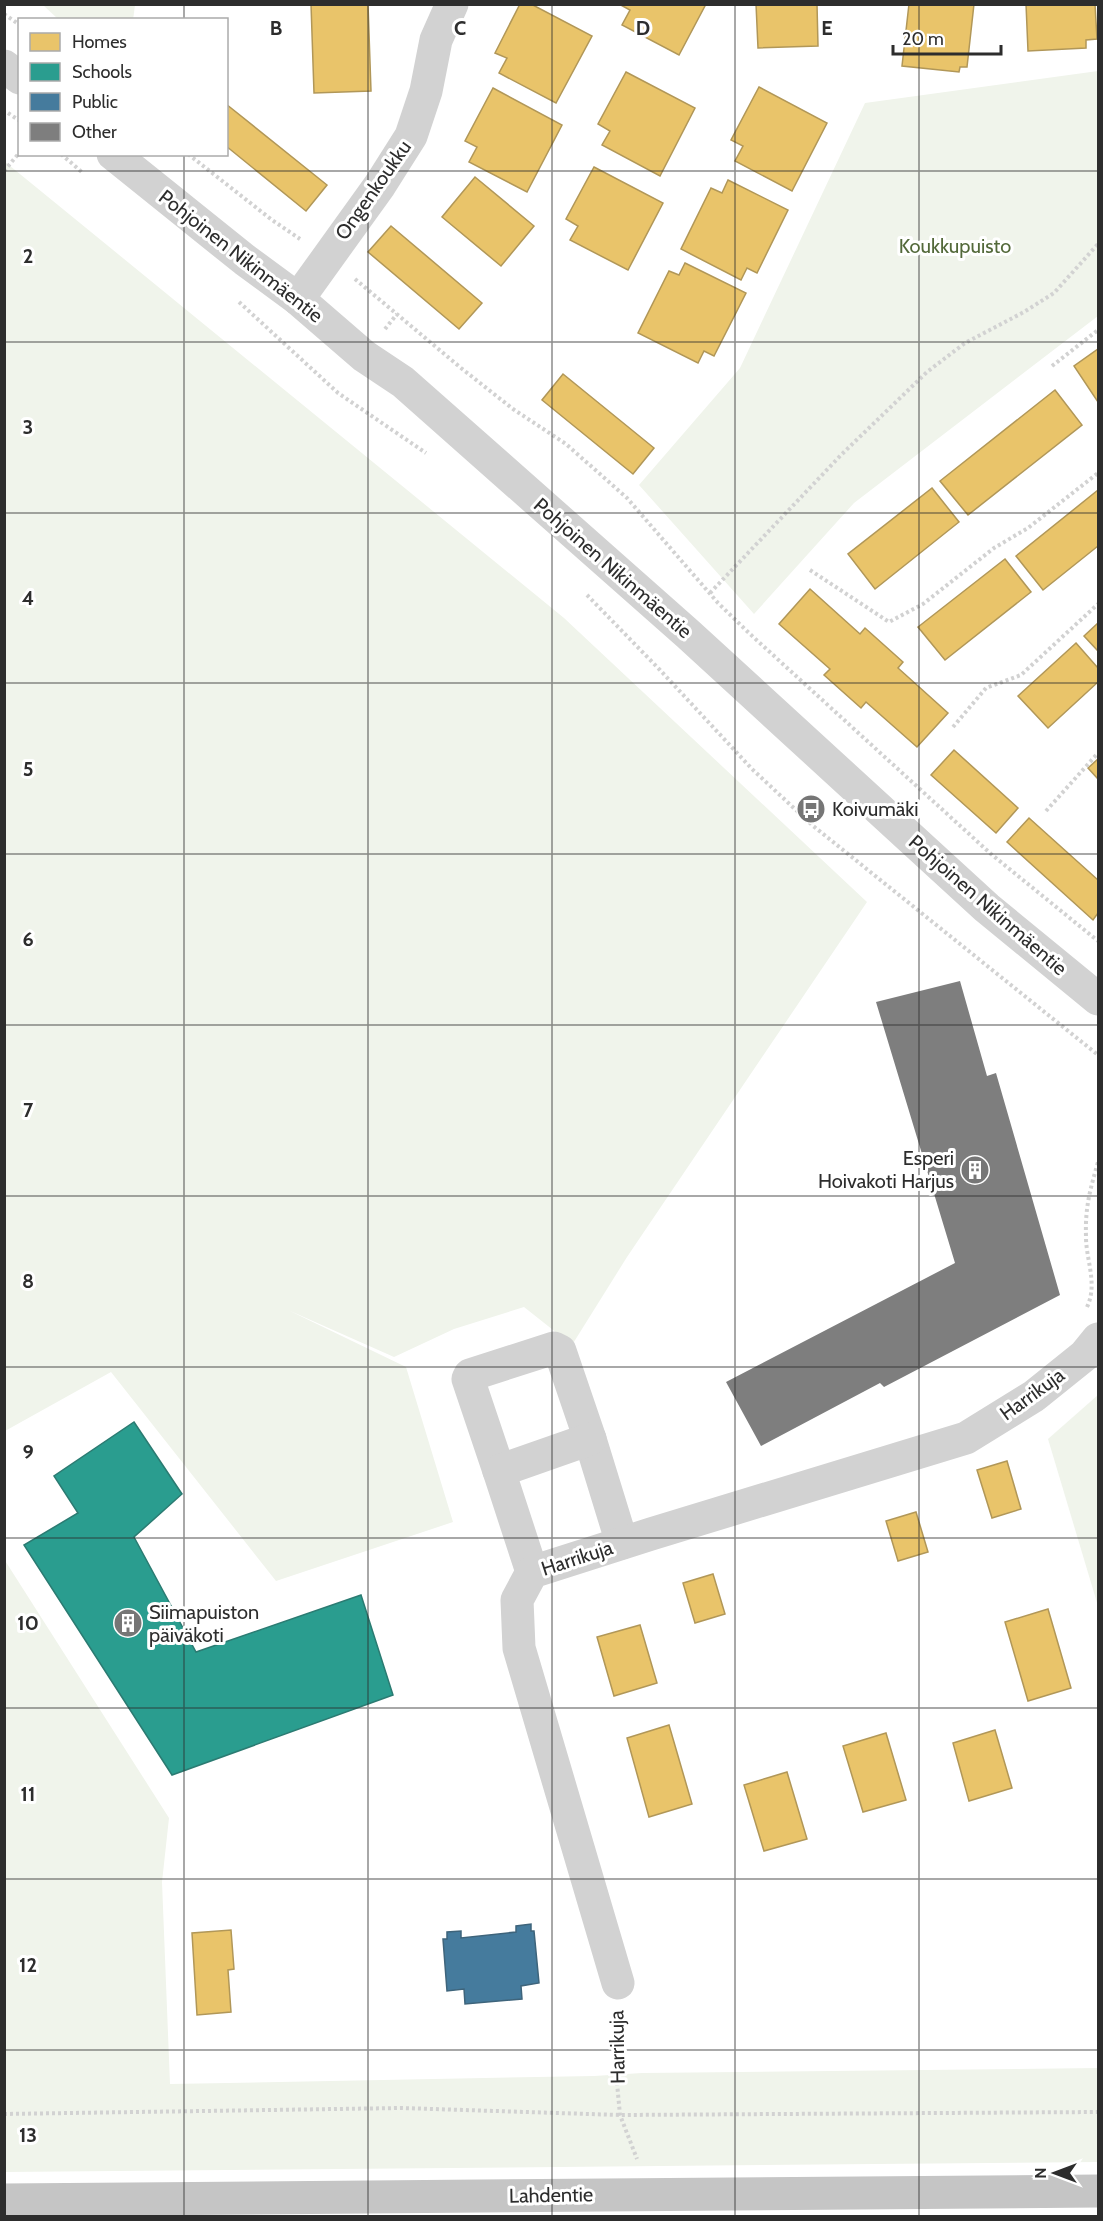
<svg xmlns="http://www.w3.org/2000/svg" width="1103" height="2221" font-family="Cabin,sans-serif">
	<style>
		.green { fill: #f0f4eb }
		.homes { fill: #e9c46a; stroke: #b19758; stroke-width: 1.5 }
		.schools { fill: #2a9d8f; stroke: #2b7b72; stroke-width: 1.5 }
		.public { fill: #457b9d; stroke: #3e647b; stroke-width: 1.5 }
		.building { fill: #7e7e7e }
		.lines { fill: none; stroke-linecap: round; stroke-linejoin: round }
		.path { stroke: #d2d2d2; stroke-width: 4; stroke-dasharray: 3 3; stroke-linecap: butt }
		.minor { stroke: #d2d2d2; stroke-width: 33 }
		.major { stroke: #c5c5c5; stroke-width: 33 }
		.grid { fill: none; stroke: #2d2d2d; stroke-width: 1.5; stroke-opacity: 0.55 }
		.labels { text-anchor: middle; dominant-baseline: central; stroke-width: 6; stroke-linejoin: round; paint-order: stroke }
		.street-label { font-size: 20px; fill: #2d2d2d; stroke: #fff }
		.park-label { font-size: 20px; fill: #53693a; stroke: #fff }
		.poi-label { font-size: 20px; fill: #2d2d2d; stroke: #fff; text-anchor: start }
		.grid-label { font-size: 20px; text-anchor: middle; font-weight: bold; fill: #2d2d2d; stroke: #fff; stroke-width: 6; stroke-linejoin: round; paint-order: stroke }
	</style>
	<rect width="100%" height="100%" fill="#fff"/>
	<!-- green -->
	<g class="green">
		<polygon points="43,5 135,5 133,20 58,19"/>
		<polygon points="1098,71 1098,316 854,503 754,614 639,485 740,368 865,103"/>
		<polygon points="4,161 564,618 867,902 627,1257 572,1345 524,1307 454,1329 394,1357 288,1310 406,1367 453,1522 276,1581 111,1372 5,1431"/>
		<polygon points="1098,1395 1098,1606 1048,1439"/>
		<polygon points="4,1559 169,1818 162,1882 170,2084 594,2076 642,2073 1098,2068 1098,2162 5,2172"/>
	</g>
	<!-- homes -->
	<g class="homes">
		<polygon points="311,4 368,4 371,91 314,93"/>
		<polygon points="520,4 531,4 592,36 556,103 499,73 507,58 495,53"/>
		<polygon points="619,4 706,4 679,55 622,25 630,10"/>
		<polygon points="756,4 817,4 818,46 758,48"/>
		<polygon points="909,4 974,4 967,67 960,67 959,72 902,66"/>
		<polygon points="1026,4 1095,4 1097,39 1086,40 1086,48 1028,51"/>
		<polygon points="626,72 695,108 660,176 602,145 610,131 598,124"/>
		<polygon points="759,87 827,123 792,191 735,161 743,146 731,140"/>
		<polygon points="493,88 562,125 527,192 469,162 477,147 465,141"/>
		<polygon points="226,104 327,185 306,211 226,146"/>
		<polygon points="594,167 663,203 628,270 570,240 578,226 566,219"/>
		<polygon points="475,177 534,226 501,266 442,217"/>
		<polygon points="728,180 788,210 757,273 747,268 741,280 681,249 711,188 722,193"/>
		<polygon points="391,226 482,303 459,329 368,252"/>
		<polygon points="685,263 746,293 714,356 704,351 698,363 638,333 669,271 679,275"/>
		<polygon points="1098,349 1098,402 1074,366"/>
		<polygon points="563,374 654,448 633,474 542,400"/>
		<polygon points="1055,390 1082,425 968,515 940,481"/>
		<polygon points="932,488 959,522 875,589 848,554"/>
		<polygon points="1098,490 1098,546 1043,590 1016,556"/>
		<polygon points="1005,559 1031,592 945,660 918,627"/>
		<polygon points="810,589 860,634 865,628 903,662 898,668 948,713 917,747 866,702 861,708 824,675 830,669 779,624"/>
		<polygon points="1098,623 1098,651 1084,636"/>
		<polygon points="1076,643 1098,668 1098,682 1048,728 1018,696"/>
		<polygon points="954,750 1018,808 996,833 931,775"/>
		<polygon points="1098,759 1098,779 1088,768"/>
		<polygon points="1029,818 1098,880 1098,913 1093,920 1007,842"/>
		<polygon points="1007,1461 1021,1509 992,1518 977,1470"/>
		<polygon points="916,1512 928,1552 898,1561 886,1521"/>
		<polygon points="713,1574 725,1614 695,1623 683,1583"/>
		<polygon points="1048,1609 1071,1688 1028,1701 1005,1622"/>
		<polygon points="640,1625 657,1683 614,1696 597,1637"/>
		<polygon points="669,1725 692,1804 649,1817 627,1738"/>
		<polygon points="995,1730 1012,1788 969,1801 953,1743"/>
		<polygon points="886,1733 906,1800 863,1812 843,1746"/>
		<polygon points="787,1772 807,1839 764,1851 744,1785"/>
		<polygon points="231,1930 234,1969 228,1970 231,2012 197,2015 192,1933"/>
	</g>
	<!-- schools -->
	<polygon class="schools" points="134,1422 182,1494 134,1537 196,1652 361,1595 393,1695 172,1775 24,1545 78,1513 54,1476"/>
	<!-- public -->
	<polygon class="public" points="531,1924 531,1931 534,1931 539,1983 521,1986 522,1999 465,2004 464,1989 447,1991 443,1939 447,1939 447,1932 461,1931 461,1938 516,1932 516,1926"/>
	<!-- building -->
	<polygon class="building" points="960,981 987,1076 996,1073 1060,1295 884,1387 880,1383 761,1446 726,1382 955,1263 876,1002"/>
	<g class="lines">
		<!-- path -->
		<g class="path">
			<polyline points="4,14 20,25"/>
			<polyline points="8,113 20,121"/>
			<polyline points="61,154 83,173"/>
			<polyline points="188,154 272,220 300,239"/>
			<polyline points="4,171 20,152"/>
			<polyline points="355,279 461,368 513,409 566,444 627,498 718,603 750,634 991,854 1098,941"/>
			<polyline points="239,302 338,393 426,453"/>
			<polyline points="385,329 397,314"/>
			<polyline points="1052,366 1098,330"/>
			<polyline points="810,570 889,622 923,604 994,548 1028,528 1098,473"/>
			<polyline points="710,593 841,455 927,372 965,343 1024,312 1054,293 1098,244"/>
			<polyline points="587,595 660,670 752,769 812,825 1098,1055"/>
			<polyline points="953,727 986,688 1021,675 1098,604"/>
			<polyline points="1046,811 1098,753"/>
			<path d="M 1087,1307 C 1098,1284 1086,1260 1086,1237 C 1085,1207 1090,1190 1098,1162"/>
			<polyline points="616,2017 614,2051 620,2115 637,2159"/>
			<polyline points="4,2114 402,2108 620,2115 1098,2112"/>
		</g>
		<!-- minor -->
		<g class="minor">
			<polyline points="4,66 20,78"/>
			<polyline points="113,154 245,260 298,299 364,356 403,382 688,634 987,908 1098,999"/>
			<polyline points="298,299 380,185 411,136 426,91 436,40 452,4"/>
			<polyline points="499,1471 468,1379 470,1375 554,1348 560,1351 590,1439 622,1543"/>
			<polyline points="532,1572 499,1471 590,1439"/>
			<polyline points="618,1983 519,1648 517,1600 532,1572 651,1534 966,1438 1034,1396 1085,1355 1098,1339"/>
		</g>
		<!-- major -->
		<polyline class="major" points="4,2200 1098,2191"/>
	</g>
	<!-- grid -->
	<path class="grid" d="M 184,4 L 184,20M 368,4 L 368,2216M 552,4 L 552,2216M 735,4 L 735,2216M 919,4 L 919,2216M 184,154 L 184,2216M 4,171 L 1098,171M 4,342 L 1098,342M 4,513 L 1098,513M 4,683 L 1098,683M 4,854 L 1098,854M 4,1025 L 1098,1025M 4,1196 L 1098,1196M 4,1367 L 1098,1367M 4,1538 L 1098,1538M 4,1708 L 1098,1708M 4,1879 L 1098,1879M 4,2050 L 1098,2050"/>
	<!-- icons -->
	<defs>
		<g id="bus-disc" transform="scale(1.5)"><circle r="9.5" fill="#767676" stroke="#fff"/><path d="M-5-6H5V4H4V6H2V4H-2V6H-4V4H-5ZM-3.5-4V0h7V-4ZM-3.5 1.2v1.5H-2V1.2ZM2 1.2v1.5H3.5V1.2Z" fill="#fff"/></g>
		<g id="building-disc" transform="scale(1.5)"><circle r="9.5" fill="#767676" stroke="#fff"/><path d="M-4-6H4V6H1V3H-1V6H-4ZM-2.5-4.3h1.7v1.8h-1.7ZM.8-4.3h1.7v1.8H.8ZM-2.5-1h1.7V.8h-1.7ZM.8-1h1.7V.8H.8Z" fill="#fff"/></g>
	</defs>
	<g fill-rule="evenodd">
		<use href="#bus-disc" x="811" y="809"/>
		<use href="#building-disc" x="975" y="1170"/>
		<use href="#building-disc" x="128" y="1623"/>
	</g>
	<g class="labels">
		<!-- street labels -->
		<g class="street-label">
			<text transform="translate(373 190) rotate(-55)">Ongenkoukku</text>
			<text transform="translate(241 256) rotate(38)">Pohjoinen Nikinmäentie</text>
			<text transform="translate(613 568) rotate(41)">Pohjoinen Nikinmäentie</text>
			<text transform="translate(988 905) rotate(41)">Pohjoinen Nikinmäentie</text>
			<text transform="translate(1032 1394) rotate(-36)">Harrikuja</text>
			<text transform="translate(577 1558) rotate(-18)">Harrikuja</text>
			<text transform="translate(617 2047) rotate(-91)">Harrikuja</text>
			<text transform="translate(551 2195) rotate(-1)">Lahdentie</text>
		</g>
		<!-- park labels -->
		<g class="park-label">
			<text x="955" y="246">Koukkupuisto</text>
		</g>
		<!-- poi labels -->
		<g class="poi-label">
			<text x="832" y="809">Koivumäki</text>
			<text x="954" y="1158" text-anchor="end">Esperi<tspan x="954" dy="23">Hoivakoti Harjus</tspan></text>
			<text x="149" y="1612">Siimapuiston<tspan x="149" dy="23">päiväkoti</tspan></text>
		</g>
	</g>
	<g class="grid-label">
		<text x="276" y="35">B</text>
		<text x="460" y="35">C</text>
		<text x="643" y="35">D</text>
		<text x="827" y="35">E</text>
		<text x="28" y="263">2</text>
		<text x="28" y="434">3</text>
		<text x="28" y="605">4</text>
		<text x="28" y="776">5</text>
		<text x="28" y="946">6</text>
		<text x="28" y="1117">7</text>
		<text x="28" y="1288">8</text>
		<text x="28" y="1459">9</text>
		<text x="28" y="1630">10</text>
		<text x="28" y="1801">11</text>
		<text x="28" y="1972">12</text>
		<text x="28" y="2142">13</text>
	</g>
	<!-- border -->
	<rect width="1103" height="2221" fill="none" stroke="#2d2d2d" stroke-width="12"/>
	<!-- legend -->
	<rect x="18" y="18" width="210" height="138" fill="#ffffff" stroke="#ababab" stroke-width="1.5"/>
	<rect x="30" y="33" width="30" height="18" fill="#e9c46a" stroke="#ababab" stroke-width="1.5"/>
	<text x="72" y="48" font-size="18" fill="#2d2d2d">Homes</text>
	<rect x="30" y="63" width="30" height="18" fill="#2a9d8f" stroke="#ababab" stroke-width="1.5"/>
	<text x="72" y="78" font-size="18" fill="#2d2d2d">Schools</text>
	<rect x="30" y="93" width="30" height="18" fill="#457b9d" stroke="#ababab" stroke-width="1.5"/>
	<text x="72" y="108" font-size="18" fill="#2d2d2d">Public</text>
	<rect x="30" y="123" width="30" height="18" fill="#7e7e7e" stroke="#ababab" stroke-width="1.5"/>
	<text x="72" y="138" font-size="18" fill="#2d2d2d">Other</text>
	<!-- north arrow -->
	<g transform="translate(1055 2173) rotate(270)" stroke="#ffffff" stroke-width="4.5" paint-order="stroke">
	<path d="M0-4.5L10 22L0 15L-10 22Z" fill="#2d2d2d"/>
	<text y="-9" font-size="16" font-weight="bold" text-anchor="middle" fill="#2d2d2d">N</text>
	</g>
	<!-- scale -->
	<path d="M893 45v9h108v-9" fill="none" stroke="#2d2d2d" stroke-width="3"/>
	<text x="902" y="45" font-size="18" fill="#2d2d2d" stroke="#ffffff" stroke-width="4.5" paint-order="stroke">20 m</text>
</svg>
